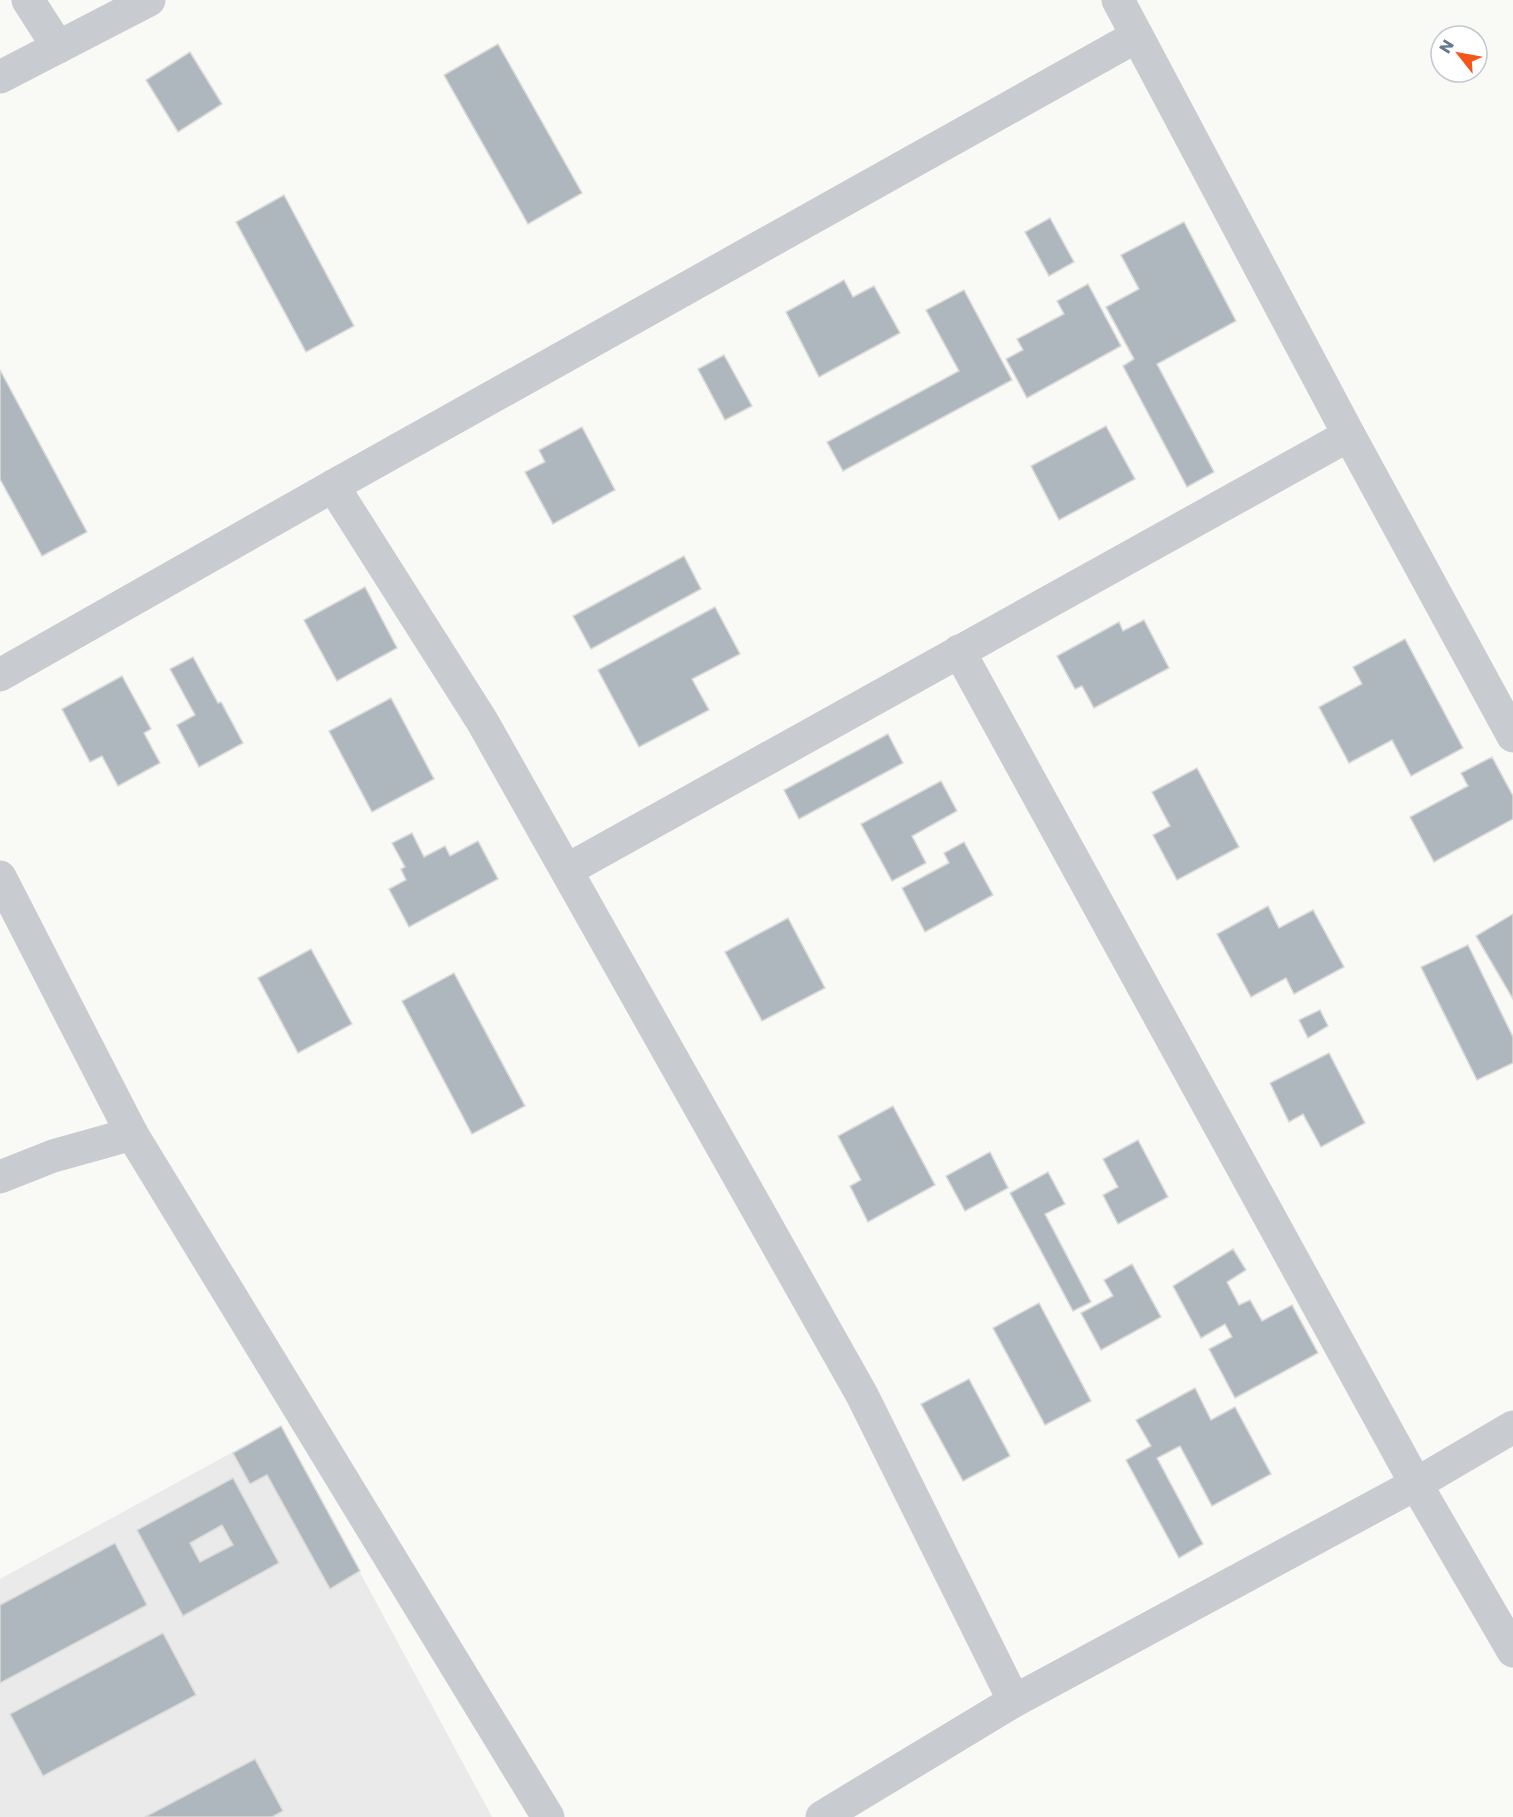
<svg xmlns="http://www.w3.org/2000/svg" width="1513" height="1817" font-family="Poppins,sans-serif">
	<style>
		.built { fill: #e9eae9 }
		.building { fill: #aeb7be; stroke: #dadad8; stroke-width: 1.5; fill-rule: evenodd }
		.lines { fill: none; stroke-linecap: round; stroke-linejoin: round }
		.minor { stroke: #c8ccd0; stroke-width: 33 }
	</style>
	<rect width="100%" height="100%" fill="#f9f9f6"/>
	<!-- built -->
	<polygon class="built" points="281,1426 492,1817 0,1817 0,1579"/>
	<!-- building -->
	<g class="building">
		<polygon points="498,44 582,193 528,224 444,75"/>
		<polygon points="190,52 222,104 178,132 146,80"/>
		<polygon points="284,195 354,326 306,352 236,222"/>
		<polygon points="1050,218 1074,262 1049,276 1025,232"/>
		<polygon points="1184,222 1236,321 1157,364 1214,472 1187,487 1123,366 1134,359 1106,307 1139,289 1121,255"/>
		<polygon points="844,280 853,297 874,286 900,333 819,377 786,312"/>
		<polygon points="1088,284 1121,346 1027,398 1006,359 1023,350 1017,339 1064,314 1057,301"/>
		<polygon points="964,290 1012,380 843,471 827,442 959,371 926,310"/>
		<polygon points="724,355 752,406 725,420 698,369"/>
		<polygon points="0,370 87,532 42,556 0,479"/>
		<polygon points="1106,426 1135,479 1059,520 1031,466"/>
		<polygon points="582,427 615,490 553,524 525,472 545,462 539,450"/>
		<polygon points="684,556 701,589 591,649 573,616"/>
		<polygon points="365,587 397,648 337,681 304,620"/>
		<polygon points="715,607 740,654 692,679 709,710 639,747 598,670"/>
		<polygon points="1144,620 1169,668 1094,708 1082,686 1075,689 1057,656 1119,622 1123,631"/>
		<polygon points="1405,639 1463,748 1411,776 1392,740 1349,763 1319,707 1362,684 1353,667"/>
		<polygon points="193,657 218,703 221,702 243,743 199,767 177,725 195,715 170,669"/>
		<polygon points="122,676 151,729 144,733 160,763 118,786 102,756 90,762 62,709"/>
		<polygon points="391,698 434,779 372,812 329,731"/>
		<polygon points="888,734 903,763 799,819 784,790"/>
		<polygon points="1492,757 1513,796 1513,819 1434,862 1410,817 1468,786 1461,773"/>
		<polygon points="1197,768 1239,847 1177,880 1153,835 1170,826 1152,792"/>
		<polygon points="941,781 957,811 912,836 926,863 892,881 861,824"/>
		<polygon points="412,833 424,857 445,846 450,856 478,841 498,879 409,927 389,889 406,880 401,869 405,867 392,843"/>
		<polygon points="964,842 993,895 925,932 902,888 949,863 944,853"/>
		<polygon points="1268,906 1279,928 1313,910 1344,967 1294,994 1286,978 1251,997 1217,934"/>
		<polygon points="1513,914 1513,999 1476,936"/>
		<polygon points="788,918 825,988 762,1021 725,952"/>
		<polygon points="1468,945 1513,1037 1513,1063 1477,1080 1421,967"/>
		<polygon points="311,949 352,1024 298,1053 258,978"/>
		<polygon points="454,973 525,1106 472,1134 402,1001"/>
		<polygon points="1320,1010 1328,1026 1308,1038 1299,1020"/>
		<polygon points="1329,1053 1365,1123 1321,1147 1303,1114 1289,1122 1270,1083"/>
		<polygon points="893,1106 935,1185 868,1222 850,1186 861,1180 838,1136"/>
		<polygon points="1138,1140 1168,1197 1118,1224 1103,1195 1118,1187 1103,1159"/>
		<polygon points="990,1152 1008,1188 965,1211 946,1176"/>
		<polygon points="1048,1172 1065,1204 1045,1214 1091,1302 1073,1311 1010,1193"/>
		<polygon points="1233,1249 1246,1270 1227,1282 1239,1305 1250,1300 1262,1321 1292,1305 1318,1353 1235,1398 1209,1349 1232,1337 1225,1324 1201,1338 1173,1286"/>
		<polygon points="1132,1264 1161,1317 1101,1350 1081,1313 1113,1296 1104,1280"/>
		<polygon points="1039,1303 1091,1401 1045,1425 993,1328"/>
		<polygon points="969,1379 1010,1456 963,1481 921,1404"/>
		<polygon points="1195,1388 1211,1420 1235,1407 1271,1474 1212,1506 1180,1446 1157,1458 1203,1544 1179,1558 1126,1460 1151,1446 1136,1420"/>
		<polygon points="281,1426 360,1571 330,1589 267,1475 250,1484 233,1453"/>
		<path d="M 233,1478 L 279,1563 L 183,1616 L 137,1530 ZM 222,1525 L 233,1545 L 200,1562 L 190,1543 Z"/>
		<polygon points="115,1543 147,1605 0,1683 0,1605"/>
		<polygon points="163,1633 196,1695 43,1776 10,1714"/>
		<polygon points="255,1759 283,1811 272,1817 145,1817"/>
	</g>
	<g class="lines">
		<!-- minor -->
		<g class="minor">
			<polyline points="28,0 58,47"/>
			<polyline points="1118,0 1349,435 1513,736"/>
			<polyline points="0,77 149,0"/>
			<polyline points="333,486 482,721 862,1395 1014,1701"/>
			<polyline points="959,651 1416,1484 1513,1651"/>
			<polyline points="0,675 333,486 1137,36"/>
			<polyline points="567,870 1349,435"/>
			<polyline points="0,877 132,1134 548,1817"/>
			<polyline points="0,1177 53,1156 132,1134"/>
			<polyline points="822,1817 1014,1701 1416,1484 1513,1427"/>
		</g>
	</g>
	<!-- north arrow -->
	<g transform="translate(1459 54) rotate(301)"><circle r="28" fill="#ffffff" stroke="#c1c9d0" stroke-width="1.5"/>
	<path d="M0-4.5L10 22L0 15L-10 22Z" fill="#f55519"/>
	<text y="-9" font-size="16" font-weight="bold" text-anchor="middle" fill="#64788a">N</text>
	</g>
</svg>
